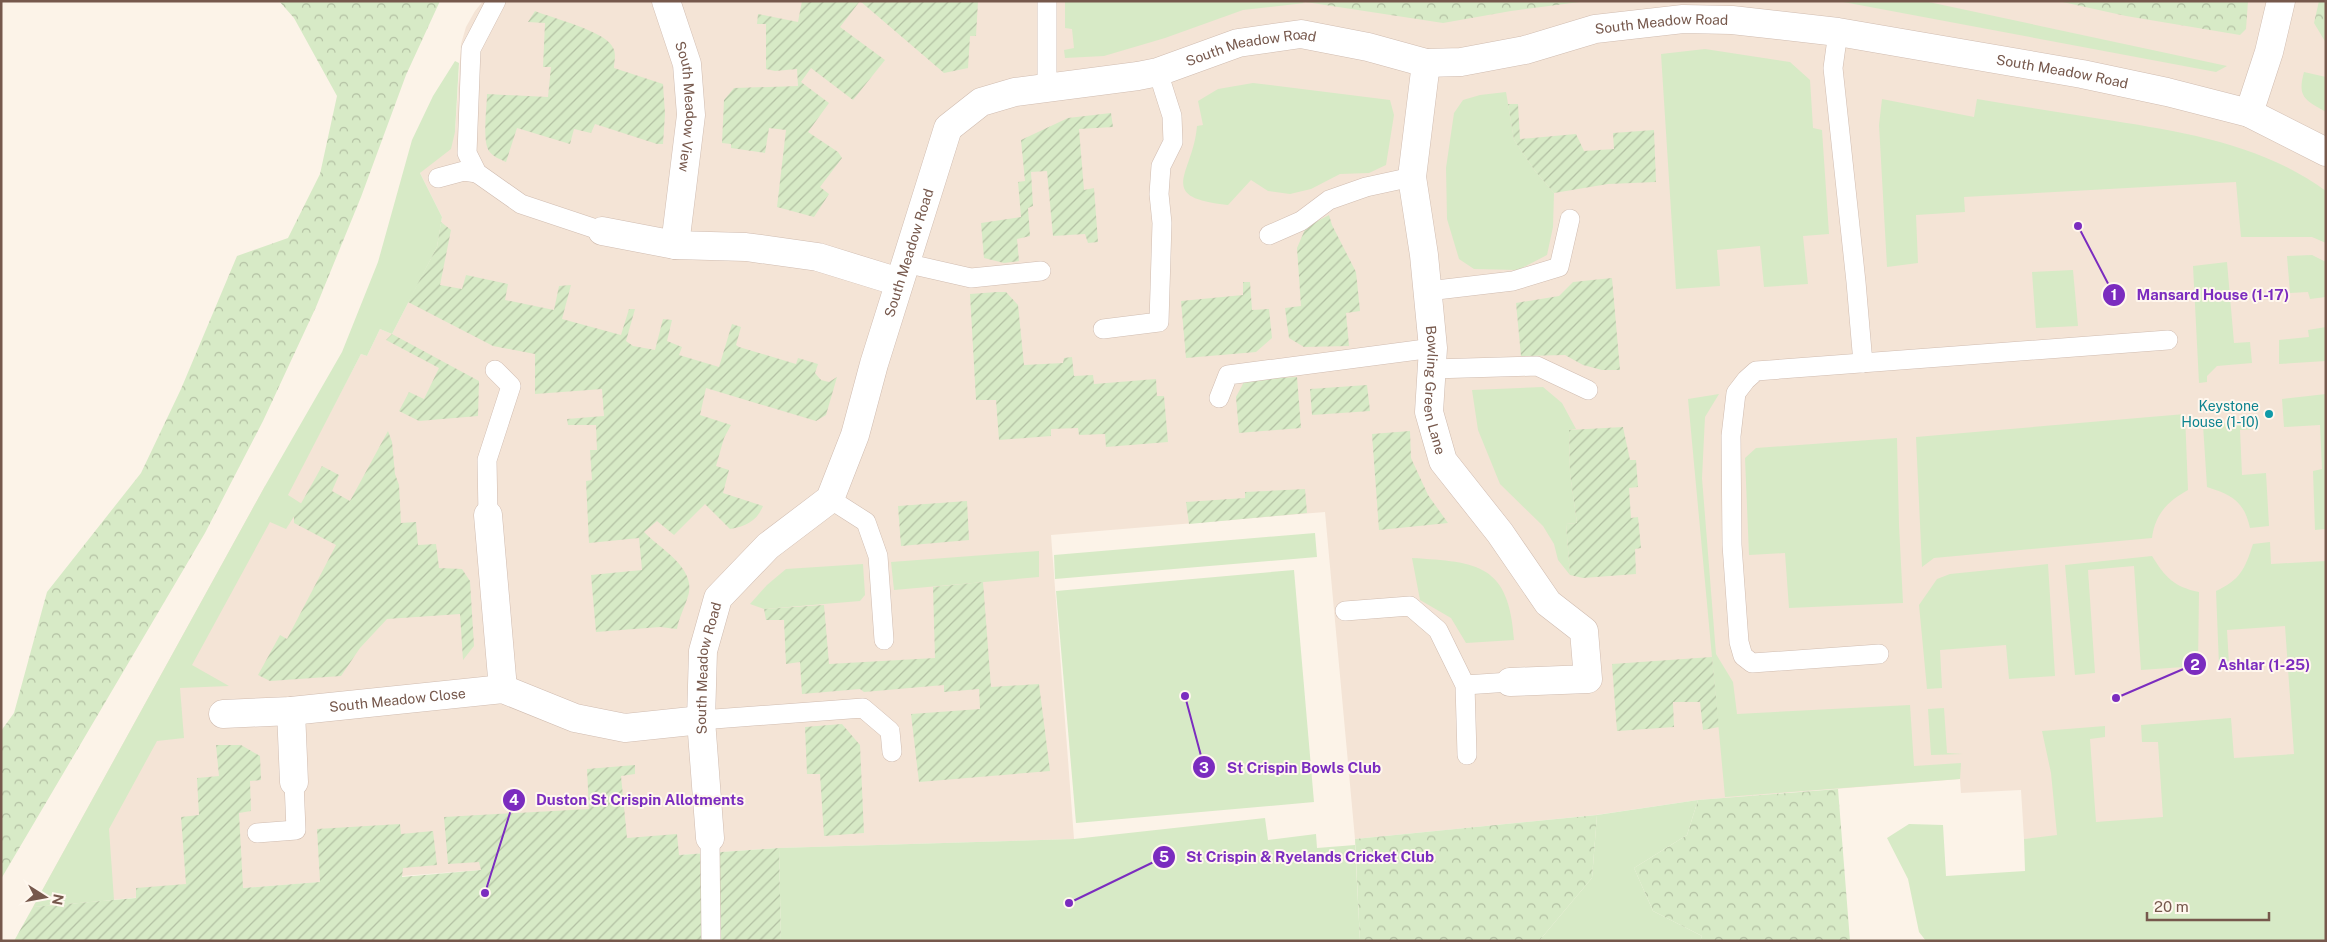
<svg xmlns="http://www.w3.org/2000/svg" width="2327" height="942" font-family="'Public Sans',sans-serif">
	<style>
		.residential { fill: #f4e4d6 }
		.green { fill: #d7eac6 }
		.forest { fill: url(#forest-crowns) }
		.garden { fill: url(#garden-furrows) }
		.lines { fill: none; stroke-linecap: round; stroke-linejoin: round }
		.service-casing { stroke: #d0bcb0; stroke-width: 20 }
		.minor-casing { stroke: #d0bcb0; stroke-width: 29 }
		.service { stroke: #fff; stroke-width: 19 }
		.minor { stroke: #fff; stroke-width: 28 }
		.culture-dot { fill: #0f9aa8; stroke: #fff7ee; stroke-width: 2 }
		.labels { text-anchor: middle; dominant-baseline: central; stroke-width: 4; stroke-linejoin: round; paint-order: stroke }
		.street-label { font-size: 14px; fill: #76584c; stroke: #fff7ee }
		.culture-label { font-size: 14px; fill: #0d838f; stroke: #fff7ee; text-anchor: end }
		.leader { fill: none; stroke: #7b2cbf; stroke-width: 2 }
		.callout-dot { fill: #7b2cbf; stroke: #fff7ee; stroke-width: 2 }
		.mark-label { font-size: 15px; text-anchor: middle; font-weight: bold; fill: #fff }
		.callout-label { font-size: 15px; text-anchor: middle; font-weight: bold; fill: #7b2cbf; stroke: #fff7ee; stroke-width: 4; stroke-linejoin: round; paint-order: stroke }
	</style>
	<defs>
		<pattern id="forest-crowns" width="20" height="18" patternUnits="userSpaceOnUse" patternTransform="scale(1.25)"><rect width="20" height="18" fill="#d7eac6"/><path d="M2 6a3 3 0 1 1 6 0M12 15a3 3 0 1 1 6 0" fill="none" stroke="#b3c0a3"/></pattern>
		<pattern id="garden-furrows" width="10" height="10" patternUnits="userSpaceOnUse" patternTransform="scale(1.25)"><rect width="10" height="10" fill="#d7eac6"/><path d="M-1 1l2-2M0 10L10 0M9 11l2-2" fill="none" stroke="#b3c0a3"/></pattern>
	</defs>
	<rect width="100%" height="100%" fill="#fcf3e8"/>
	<!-- residential -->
	<polygon class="residential" points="483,1 2326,1 2326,813 2024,839 2021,790 1961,793 1960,779 1698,800 1596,815 1355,839 1325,512 1051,535 1074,839 779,848 679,855 243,888 33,907 265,486 287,495 361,354 367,356 380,329 392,334 437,247 442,217 420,173 455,132 461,44 466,27 475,11"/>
	<!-- green -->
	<g class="green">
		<polygon points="1065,1 1299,1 1305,3 1243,10 1165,38 1104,56 1065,58 1064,50 1074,48 1072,29 1065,28"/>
		<polygon points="1838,1 1924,1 2227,66 2216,72"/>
		<polygon points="1705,49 1790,62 1810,80 1813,128 1822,130 1829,234 1803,236 1808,284 1764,287 1760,246 1717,250 1720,286 1676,289 1661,54"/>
		<polygon points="455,61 459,63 455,132 451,149 420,173 442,217 437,247 392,334 380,329 367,356 361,354 288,495 302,504 286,529 270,522 192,665 229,686 180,688 184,738 157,741 109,829 114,900 33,907 265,486 342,352 378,262 412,140 433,96"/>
		<path d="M 2304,72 L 2326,77 L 2326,112 C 2305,100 2297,97 2304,72 Z"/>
		<path d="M 1253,83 L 1390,100 L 1394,115 L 1386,165 L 1369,173 L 1340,174 L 1311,189 L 1290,194 L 1268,191 L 1251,180 L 1228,205 C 1154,197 1193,175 1197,126 L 1203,125 L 1198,101 L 1218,89 Z"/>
		<polygon points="1506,92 1514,140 1535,171 1554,193 1553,227 1547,255 1518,270 1474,269 1459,259 1447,219 1446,168 1454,113 1463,100 1480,95"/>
		<path d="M 1882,99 L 1974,117 L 1977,99 C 2018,106 2060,112 2101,119 C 2178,131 2261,143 2326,191 L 2326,243 L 2312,237 L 2241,237 L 2236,182 L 1964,197 L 1965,212 L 1916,215 L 1918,263 L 1887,267 L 1879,125 Z"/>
		<polygon points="2312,255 2326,262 2326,297 2310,299 2308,292 2290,293 2287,256"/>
		<polygon points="2227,262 2234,343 2250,342 2252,363 2217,366 2207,376 2207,382 2199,383 2193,266"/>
		<polygon points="2073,270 2078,326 2036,328 2032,272"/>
		<polygon points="2326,327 2326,361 2279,364 2279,340 2309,337 2308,330"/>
		<polygon points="1543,387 1562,403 1576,429 1569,430 1570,474 1577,523 1566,524 1570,575 1558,560 1554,544 1543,526 1500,484 1478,430 1472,390"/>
		<polygon points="1719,394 1705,417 1702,478 1716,654 1733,682 1737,714 1910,705 1914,766 1961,763 1960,779 1725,797 1688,399"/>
		<polygon points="2326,394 2326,549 2325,529 2315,530 2313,471 2322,469 2320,425 2284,427 2282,399"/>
		<path d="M 2185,414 L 2188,490 C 2168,501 2155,514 2152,538 L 1934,558 L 1922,567 L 1916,437 Z"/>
		<path d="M 2254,421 L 2254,429 L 2240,430 L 2242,475 L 2266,473 L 2269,526 L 2250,528 C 2244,501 2232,495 2207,487 L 2203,425 Z"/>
		<polygon points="1897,438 1899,525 1903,603 1789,608 1785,553 1749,555 1745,458 1756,448"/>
		<polygon points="1315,533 1317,557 1055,579 1054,555"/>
		<path d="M 2270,542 L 2271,564 L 2326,561 L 2326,941 L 1926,941 L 1919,932 L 1908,879 L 1887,838 L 1909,824 L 1943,825 L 1946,876 L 2025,871 L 2024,839 L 2057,835 L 2051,773 L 2042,731 L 2105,726 L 2105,737 L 2090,739 L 2096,822 L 2163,817 L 2158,742 L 2142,742 L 2141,725 L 2231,718 L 2234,758 L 2294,754 L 2285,626 L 2227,630 L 2229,664 L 2219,665 L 2216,591 C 2240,580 2245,569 2253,544 Z"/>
		<polygon points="1039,551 1039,577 894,590 891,562"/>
		<path d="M 2152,556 C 2165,577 2174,587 2199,592 L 2198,666 L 2141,670 L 2134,566 L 2088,570 L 2095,673 L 2075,675 L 2065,565 Z"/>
		<path d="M 1412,558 C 1478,562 1509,564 1514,640 L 1466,643 L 1451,618 L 1420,600 Z"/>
		<polygon points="863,564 865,595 860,601 764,609 750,604 767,585 786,569"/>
		<polygon points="2048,564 2055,676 2009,679 2006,645 1940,650 1942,688 1927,689 1919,605 1937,579 1950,574"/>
		<polygon points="1294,570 1314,802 1076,823 1056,591"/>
		<polygon points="1944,708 1947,753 1963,754 1931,755 1928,709"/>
		<polygon points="1698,800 1687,835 1634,868 1653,911 1702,936 1700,941 1539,941 1592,878 1597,815"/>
		<polygon points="1265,818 1268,840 1316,834 1317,848 1355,845 1360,941 781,941 779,848 1074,839"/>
	</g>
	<!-- forest -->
	<g class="forest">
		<polygon points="279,1 440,1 406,75 361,197 316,307 263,421 205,533 1,879 1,731 14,713 47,592 141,473 181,389 237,256 288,238 320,174 337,96 294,18"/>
		<polygon points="1299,1 1587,1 1511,11 1443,23"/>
		<polygon points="2058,1 2248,1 2246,29 2240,35 2126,16"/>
		<polygon points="2319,1 2326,1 2326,43 2314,23"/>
		<polygon points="1838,789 1850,941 1700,941 1702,936 1653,911 1634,868 1687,835 1698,800"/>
		<polygon points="1597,815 1592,878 1539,941 1360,941 1355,839"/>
	</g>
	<!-- garden -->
	<g class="garden">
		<polygon points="802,1 860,1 840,27 885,60 853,100 811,68 801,82 829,103 808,132 838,152 842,158 820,187 829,194 814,217 777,207 786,130 769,128 765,153 731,148 731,144 722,143 724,100 734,88 798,86 797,69 775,71 766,69 766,24 757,24 758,14 798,22"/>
		<polygon points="860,1 978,1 976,36 970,36 968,68 944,73"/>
		<path d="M 535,11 C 552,18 604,31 612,46 C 617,53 614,60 614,68 L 663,84 L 665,114 L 663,144 L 657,144 L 595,124 L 591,133 L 574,129 L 570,144 L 517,128 L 506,162 C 500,159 493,157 489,151 C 482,141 487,107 487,94 L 548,97 L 551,67 L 543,67 L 545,23 L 528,22 Z"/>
		<polygon points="1508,104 1518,104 1520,139 1576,134 1584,151 1614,149 1613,133 1654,130 1656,182 1608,184 1554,193 1535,171 1514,140"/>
		<polygon points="1111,113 1113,127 1079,129 1084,190 1094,188 1098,242 1088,243 1085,234 1053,236 1047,171 1031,172 1033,206 1028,208 1030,236 1017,239 1019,261 1004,263 984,258 981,223 1021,217 1018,182 1025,181 1021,140 1068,118"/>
		<polygon points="1329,215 1332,225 1356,272 1360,311 1346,313 1349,346 1304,347 1289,338 1285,308 1301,306 1297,248 1306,227"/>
		<path d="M 441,222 L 451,230 L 440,285 L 462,289 L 466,275 L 508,284 L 505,300 L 554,310 L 559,286 L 571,285 L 562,319 L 621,335 L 629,309 L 635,309 L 626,341 L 633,346 L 655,350 L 663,319 L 672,320 L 667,341 L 682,347 L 679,355 L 719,367 L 732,324 L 741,327 L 736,345 L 739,347 L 796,364 L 798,358 L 818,364 L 815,373 L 821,380 L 829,382 L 837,377 L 826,415 L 816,421 L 706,388 L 700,415 L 731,425 L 724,438 L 716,466 L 729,470 L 723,493 L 763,506 C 757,521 745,527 730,529 L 705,504 L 674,535 L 657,521 L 644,532 C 660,549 697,568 688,596 C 685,607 679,617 677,629 L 660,627 L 596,632 L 591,575 L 642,570 L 639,538 L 589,543 L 586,481 L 592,480 L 590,450 L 597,450 L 596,425 L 568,425 L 567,419 L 604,416 L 602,389 L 535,394 L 535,354 L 493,346 L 408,302 L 437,247 Z"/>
		<polygon points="1612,278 1620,370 1602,370 1583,365 1565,355 1521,356 1516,303 1559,296 1573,282"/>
		<polygon points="1243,282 1250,282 1252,310 1269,309 1272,338 1256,352 1186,358 1181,301 1243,295"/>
		<polygon points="997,292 1006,292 1018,305 1024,365 1063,363 1064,358 1072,357 1074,376 1093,375 1094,384 1156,379 1157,396 1164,396 1168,442 1106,447 1105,434 1079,435 1078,428 1051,429 1051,436 999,440 996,400 976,400 970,294"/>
		<polygon points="392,334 479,381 478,416 419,421 399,411 409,392 424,399 439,368 386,340"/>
		<polygon points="1297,377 1301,428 1239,433 1236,397 1245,380"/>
		<polygon points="1367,385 1370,411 1312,415 1310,389"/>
		<polygon points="1623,427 1630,460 1636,460 1638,487 1629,488 1631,518 1638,517 1641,548 1635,549 1636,574 1583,578 1570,575 1566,524 1577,523 1570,474 1569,430"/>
		<polygon points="388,431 392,442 395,474 399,485 401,523 416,522 418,545 436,544 439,568 462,569 470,581 474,646 463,660 460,614 387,619 360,648 341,676 270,681 258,675 280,635 287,639 336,545 294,523 294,516 322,466 339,475 332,491 350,501"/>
		<polygon points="1410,431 1411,458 1428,495 1448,523 1379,530 1372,434"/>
		<polygon points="1305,489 1307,513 1189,524 1186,502 1245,498 1245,492"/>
		<polygon points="967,501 969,540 901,546 898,506"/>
		<polygon points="983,582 991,687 1039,684 1050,771 919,782 911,714 980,709 979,689 944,692 944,685 864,692 860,689 802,694 800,662 786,664 784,620 766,620 764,609 824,605 829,664 935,658 933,587"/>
		<polygon points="1712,657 1719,727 1703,730 1700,702 1673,702 1674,727 1617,731 1612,664"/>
		<polygon points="842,724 860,745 864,833 824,836 820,774 807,774 805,727"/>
		<polygon points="216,745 241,745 260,756 261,780 250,781 251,811 239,813 243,888 320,882 317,829 400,824 401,834 433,831 437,865 403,868 402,877 481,870 479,862 448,864 444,817 589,809 587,769 635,765 635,774 621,776 627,838 677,834 679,855 779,848 781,941 14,941 33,907 136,898 136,888 186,884 181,817 199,815 197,778 219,776"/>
	</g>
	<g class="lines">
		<!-- service casing -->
		<g class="service-casing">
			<g id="service">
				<polyline points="496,1 471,49 467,153 477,173 521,204 602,231"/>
				<polyline points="1838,32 1833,68 1856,282 1863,363"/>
				<polyline points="1047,87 1047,1"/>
				<polyline points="438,178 464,171 477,173"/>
				<polyline points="1269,235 1301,221 1329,200 1366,187 1412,177"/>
				<polyline points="905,263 971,278 1041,271"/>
				<polyline points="1428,291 1513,281 1559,267 1570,219"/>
				<polyline points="1103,329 1159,322 1162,223 1159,194 1161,166 1173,142 1172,116 1158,72"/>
				<polyline points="1432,369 1537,366 1588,390"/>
				<polyline points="1219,398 1228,375 1433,348"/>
				<polyline points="830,499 866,522 878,556 884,640"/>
				<polyline points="488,515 487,460 511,386 495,370"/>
				<polyline points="1345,611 1410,606 1438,630 1465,685 1467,755"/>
				<polyline points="1879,654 1752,663 1743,656 1739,642 1732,545 1731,436 1736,393 1746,380 1756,371 2168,340"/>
				<polyline points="1465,685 1510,682"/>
				<polyline points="701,720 863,708 890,731 892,752"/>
				<polyline points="257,833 296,830 294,782"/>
				<polyline points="710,838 711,941"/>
			</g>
		</g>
		<!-- minor casing -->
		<g class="minor-casing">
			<g id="minor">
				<path id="s1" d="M 666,1 L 687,64 L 691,115 L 675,245"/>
				<path id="s2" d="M 1426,63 L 1412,177 L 1424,255 L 1433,348 L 1429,412 L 1443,461 L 1500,533 L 1548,603 L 1584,631 L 1588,679 L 1510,682"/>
				<polyline points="2249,113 2269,52 2281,1"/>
				<polyline points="602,231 675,245 746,247 818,257 899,282"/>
				<polyline points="488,515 503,689"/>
				<polyline points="291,711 294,782"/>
				<path id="s3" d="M 223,714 L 291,711 L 503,689 L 575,718 L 625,728 L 701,720"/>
				<path id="s4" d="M 710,838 L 701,720 L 703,651 L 718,598 L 768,546 L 830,499 L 855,435 L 874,364 L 948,128 L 981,102 L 1015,92 L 1138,76 L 1158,72 L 1238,43 L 1301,34 L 1368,47 L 1426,63 L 1461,62 L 1525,50 L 1595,29 L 1683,19 L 1732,20 L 1838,32 L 2082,74 L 2167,92 L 2249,113 L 2326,152"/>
			</g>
		</g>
		<!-- service -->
		<use href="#service" class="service"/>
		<!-- minor -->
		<use href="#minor" class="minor"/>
	</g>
	<!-- markers -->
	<circle class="culture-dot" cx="2269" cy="414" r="5"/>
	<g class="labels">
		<!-- street labels -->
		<g class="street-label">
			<text stroke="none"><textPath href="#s4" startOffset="1521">South Meadow Road</textPath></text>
			<text stroke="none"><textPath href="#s4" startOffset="1101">South Meadow Road</textPath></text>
			<text stroke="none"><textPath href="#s4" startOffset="1926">South Meadow Road</textPath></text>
			<text stroke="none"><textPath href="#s1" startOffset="109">South Meadow View</textPath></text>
			<text stroke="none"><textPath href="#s4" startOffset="651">South Meadow Road</textPath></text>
			<text stroke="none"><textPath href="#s2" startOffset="330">Bowling Green Lane</textPath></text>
			<text stroke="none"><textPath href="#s4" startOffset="171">South Meadow Road</textPath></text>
			<text stroke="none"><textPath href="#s3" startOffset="175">South Meadow Close</textPath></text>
		</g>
		<!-- culture labels -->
		<g class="culture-label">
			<text x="2259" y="406">Keystone<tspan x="2259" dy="16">House (1-10)</tspan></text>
		</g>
	</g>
	<!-- callouts -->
	<path class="leader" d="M2078 226L2114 295M2116 698L2195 664M1185 696L1204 767M485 893L514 800M1069 903L1164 857"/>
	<g class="callout-dot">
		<circle cx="2078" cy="226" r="5"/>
		<circle cx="2116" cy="698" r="5"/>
		<circle cx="1185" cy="696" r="5"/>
		<circle cx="485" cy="893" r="5"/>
		<circle cx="1069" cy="903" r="5"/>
		<circle cx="2114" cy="295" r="12"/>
		<circle cx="2195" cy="664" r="12"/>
		<circle cx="1204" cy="767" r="12"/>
		<circle cx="514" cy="800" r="12"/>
		<circle cx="1164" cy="857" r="12"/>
	</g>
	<g class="mark-label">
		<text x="2114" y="300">1</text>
		<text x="2195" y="670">2</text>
		<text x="1204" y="773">3</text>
		<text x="514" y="805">4</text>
		<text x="1164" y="862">5</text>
	</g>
	<g class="callout-label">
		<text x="2213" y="300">Mansard House (1-17)</text>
		<text x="2264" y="670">Ashlar (1-25)</text>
		<text x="1304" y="773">St Crispin Bowls Club</text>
		<text x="640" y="805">Duston St Crispin Allotments</text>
		<text x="1310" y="862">St Crispin &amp; Ryelands Cricket Club</text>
	</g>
	<!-- border -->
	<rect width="2327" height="942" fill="none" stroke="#76584c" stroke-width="5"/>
	<!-- north arrow -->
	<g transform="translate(45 897) rotate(101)" stroke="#fff7ee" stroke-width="4" paint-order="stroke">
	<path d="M0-4L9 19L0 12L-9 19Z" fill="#76584c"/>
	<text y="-8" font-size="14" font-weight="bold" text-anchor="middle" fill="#76584c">N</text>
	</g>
	<!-- scale -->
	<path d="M2147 912v8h122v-8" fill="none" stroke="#76584c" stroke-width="2.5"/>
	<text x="2154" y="912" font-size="15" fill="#76584c" stroke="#fff7ee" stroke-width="4" paint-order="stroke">20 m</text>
</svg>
